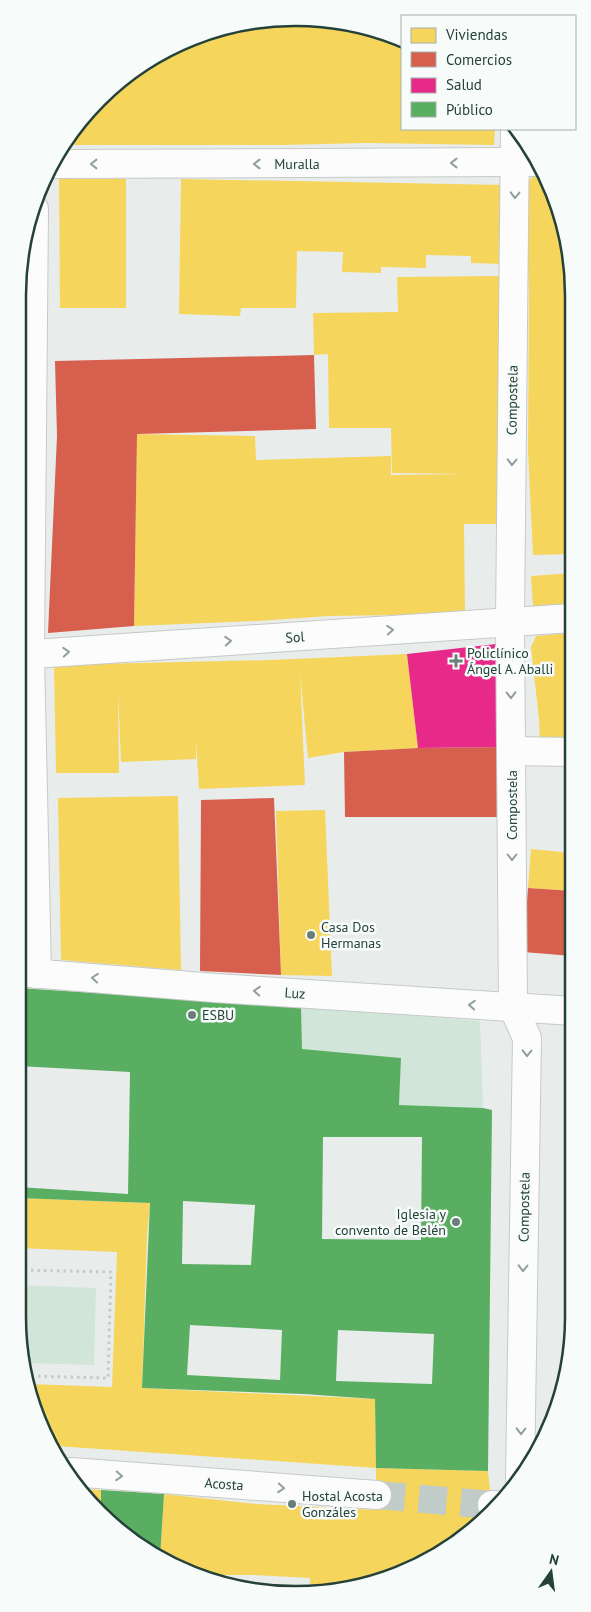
<svg xmlns="http://www.w3.org/2000/svg" width="591" height="1612" font-family="'PT Sans',sans-serif">
	<style>
		.green { fill: #d1e6d8 }
		.homes { fill: #f6d55c }
		.shops { fill: #d6604d }
		.health { fill: #e7298a }
		.public { fill: #5aae61; fill-rule: evenodd }
		.lines { fill: none; stroke-linecap: round; stroke-linejoin: round }
		.street-tunnel { stroke: #c1cbc8; stroke-width: 28; stroke-dasharray: 28 14; stroke-linecap: butt }
		.street-casing { stroke: #c5cac8; stroke-width: 30 }
		.path { stroke: #c3ccca; stroke-width: 3; stroke-dasharray: 2.5 4; stroke-linecap: butt }
		.street { stroke: #fcfcfc; stroke-width: 28 }
		.oneway { stroke: #909f9b }
		.poi-dot { fill: #697e78; stroke: #f7fbf9; stroke-width: 2 }
		.labels { text-anchor: middle; dominant-baseline: central; stroke-width: 5; stroke-linejoin: round; paint-order: stroke }
		.street-label { font-size: 14px; fill: #24423a; stroke: #f7fbf9 }
		.poi-label { font-size: 14px; fill: #24423a; stroke: #f7fbf9; text-anchor: start }
		.rim { fill: none; stroke: #24423a; stroke-width: 2.5 }
	</style>
	<rect width="100%" height="100%" fill="#e8edeb"/>
	<!-- green -->
	<g class="green">
		<polygon points="301,1006 480,1021 483,1108 399,1105 401,1058 302,1049"/>
		<polygon points="18,1285 96,1288 94,1365 25,1363 18,1316"/>
	</g>
	<!-- homes -->
	<g class="homes">
		<polygon points="259,20 368,27 402,43 402,129 495,129 494,145 367,143 282,145 66,145 75,126 157,55"/>
		<polygon points="538,172 545,173 571,259 572,554 533,555 528,450 529,291 525,184"/>
		<polygon points="59,179 126,179 126,308 60,308"/>
		<polygon points="181,179 505,185 503,264 471,263 471,256 426,255 426,268 381,267 381,273 342,272 343,252 297,251 296,308 241,308 240,316 179,314"/>
		<polygon points="501,276 505,524 464,524 465,614 329,616 258,621 134,626 137,434 255,436 256,460 391,456 391,475 467,474 392,473 391,428 329,428 328,354 314,355 313,313 398,312 397,277"/>
		<polygon points="572,573 572,604 533,607 531,576"/>
		<polygon points="572,633 572,743 540,744 539,719 531,647 536,636"/>
		<polygon points="407,654 418,748 344,752 308,758 300,673 305,785 199,789 196,740 196,759 121,762 118,690 119,773 56,773 54,665 272,660"/>
		<polygon points="178,796 181,970 61,960 58,798"/>
		<polygon points="325,810 332,976 281,975 276,811"/>
		<polygon points="18,826 27,827 22,875 18,874"/>
		<polygon points="531,849 572,853 573,891 528,888"/>
		<polygon points="18,888 26,889 24,951 18,951"/>
		<polygon points="18,1198 150,1203 147,1237 142,1388 375,1399 376,1468 56,1446 32,1406 29,1384 112,1387 117,1252 18,1248"/>
		<polygon points="572,1301 573,1301 572,1326 571,1326"/>
		<polygon points="376,1468 488,1471 492,1508 450,1548 350,1589 310,1590 310,1578 253,1575 212,1575 212,1576 160,1558 164,1494 257,1504 376,1510"/>
		<polygon points="80,1489 101,1490 101,1511 86,1500"/>
	</g>
	<!-- shops -->
	<g class="shops">
		<polygon points="314,355 316,429 137,434 134,626 48,633 57,436 55,361"/>
		<polygon points="501,747 503,817 345,817 344,752 418,748"/>
		<polygon points="274,798 281,975 200,971 201,800"/>
		<polygon points="528,888 573,891 573,956 523,952"/>
	</g>
	<!-- health -->
	<polygon class="health" points="496,644 501,747 418,748 407,654"/>
	<!-- public -->
	<g class="public">
		<path d="M 18,988 L 301,1006 L 302,1049 L 401,1058 L 399,1105 L 483,1108 L 492,1110 L 488,1471 L 376,1468 L 375,1399 L 304,1394 L 142,1388 L 150,1203 L 18,1198 L 18,1187 L 128,1194 L 130,1072 L 18,1066 ZM 323,1137 L 422,1137 L 421,1240 L 322,1239 ZM 183,1201 L 255,1205 L 251,1265 L 182,1264 ZM 190,1325 L 282,1330 L 280,1380 L 187,1375 ZM 338,1330 L 434,1334 L 432,1384 L 336,1381 Z"/>
		<polygon points="101,1490 164,1494 160,1558 101,1511"/>
	</g>
	<g class="lines">
		<!-- street-tunnel -->
		<polyline class="street-tunnel" points="377,1495 492,1505"/>
		<!-- street casing -->
		<g class="street-casing">
			<g id="street">
				<polyline points="515,129 510,622 513,1007 527,1038 520,1478"/>
				<polyline points="56,164 538,162"/>
				<polyline points="34,209 30,655 37,974"/>
				<polyline points="18,655 572,618"/>
				<polyline points="512,751 572,752"/>
				<polyline points="18,972 215,988 573,1011"/>
				<polyline points="71,1472 377,1495"/>
				<polyline points="492,1505 495,1505"/>
			</g>
		</g>
		<!-- path -->
		<polyline class="path" points="18,1270 111,1272 108,1378 27,1376"/>
		<!-- street -->
		<use href="#street" class="street"/>
	</g>
	<!-- one-way arrows -->
	<defs><path id="oneway-chevron" d="M-2-3.5L2.5 0L-2 3.5" fill="none" stroke-width="1.6" stroke-linecap="round" stroke-linejoin="round" transform="scale(1.25)"/></defs>
	<g class="oneway">
		<use href="#oneway-chevron" transform="translate(454 163) rotate(180)"/>
		<use href="#oneway-chevron" transform="translate(94 164) rotate(180)"/>
		<use href="#oneway-chevron" transform="translate(257 164) rotate(180)"/>
		<use href="#oneway-chevron" transform="translate(515 195) rotate(91)"/>
		<use href="#oneway-chevron" transform="translate(512 462) rotate(91)"/>
		<use href="#oneway-chevron" transform="translate(390 630) rotate(-4)"/>
		<use href="#oneway-chevron" transform="translate(228 641) rotate(-4)"/>
		<use href="#oneway-chevron" transform="translate(66 652) rotate(-4)"/>
		<use href="#oneway-chevron" transform="translate(511 695) rotate(89)"/>
		<use href="#oneway-chevron" transform="translate(512 857) rotate(90)"/>
		<use href="#oneway-chevron" transform="translate(95 978) rotate(-175)"/>
		<use href="#oneway-chevron" transform="translate(257 991) rotate(-176)"/>
		<use href="#oneway-chevron" transform="translate(472 1005) rotate(-176)"/>
		<use href="#oneway-chevron" transform="translate(527 1053) rotate(91)"/>
		<use href="#oneway-chevron" transform="translate(523 1268) rotate(91)"/>
		<use href="#oneway-chevron" transform="translate(521 1431) rotate(91)"/>
		<use href="#oneway-chevron" transform="translate(119 1476) rotate(4)"/>
		<use href="#oneway-chevron" transform="translate(281 1488) rotate(4)"/>
	</g>
	<!-- markers -->
	<g class="poi-dot">
		<path d="M453.5 653.5h5v5h5v5h-5v5h-5v-5h-5v-5h5z"/>
		<circle cx="311" cy="935" r="5"/>
		<circle cx="192" cy="1015" r="5"/>
		<circle cx="456" cy="1222" r="5"/>
		<circle cx="292" cy="1504" r="5"/>
	</g>
	<g class="labels">
		<!-- street labels -->
		<g class="street-label">
			<text x="297" y="164">Muralla</text>
			<text transform="translate(512 400) rotate(-89)">Compostela</text>
			<text transform="translate(295 637) rotate(-4)">Sol</text>
			<text transform="translate(512 805) rotate(-90)">Compostela</text>
			<text transform="translate(295 993) rotate(4)">Luz</text>
			<text transform="translate(524 1207) rotate(-89)">Compostela</text>
			<text transform="translate(224 1484) rotate(4)">Acosta</text>
		</g>
		<!-- poi labels -->
		<g class="poi-label">
			<text x="467" y="653">Policlínico<tspan x="467" dy="16">Ángel A. Aballi</tspan></text>
			<text x="321" y="927">Casa Dos<tspan x="321" dy="16">Hermanas</tspan></text>
			<text x="202" y="1015">ESBU</text>
			<text x="446" y="1214" text-anchor="end">Iglesia y<tspan x="446" dy="16">convento de Belén</tspan></text>
			<text x="302" y="1496">Hostal Acosta<tspan x="302" dy="16">Gonzáles</tspan></text>
		</g>
	</g>
	<!-- crop -->
	<path d="M0 0H591V1612H0ZM295 26H296A269 269 0 0 1 565 295V1317A269 269 0 0 1 296 1586H295A269 269 0 0 1 26 1317V295A269 269 0 0 1 295 26Z" fill="#f7fbf9" fill-rule="evenodd"/>
	<path class="rim" d="M295 26H296A269 269 0 0 1 565 295V1317A269 269 0 0 1 296 1586H295A269 269 0 0 1 26 1317V295A269 269 0 0 1 295 26Z"/>
	<!-- legend -->
	<rect x="401" y="15" width="175" height="115" fill="#f7fbf9" stroke="#a3b1ad"/>
	<rect x="411" y="28" width="25" height="15" fill="#f6d55c" stroke="#a3b1ad"/>
	<text x="446" y="40" font-size="15" fill="#24423a">Viviendas</text>
	<rect x="411" y="52" width="25" height="15" fill="#d6604d" stroke="#a3b1ad"/>
	<text x="446" y="65" font-size="15" fill="#24423a">Comercios</text>
	<rect x="411" y="78" width="25" height="15" fill="#e7298a" stroke="#a3b1ad"/>
	<text x="446" y="90" font-size="15" fill="#24423a">Salud</text>
	<rect x="411" y="102" width="25" height="15" fill="#5aae61" stroke="#a3b1ad"/>
	<text x="446" y="115" font-size="15" fill="#24423a">Público</text>
	<!-- north arrow -->
	<g transform="translate(551 1572) rotate(14)" stroke="#f7fbf9" stroke-width="4" paint-order="stroke">
	<path d="M0-4L9 19L0 12L-9 19Z" fill="#24423a"/>
	<text y="-8" font-size="14" font-weight="bold" text-anchor="middle" fill="#24423a">N</text>
	</g>
</svg>
